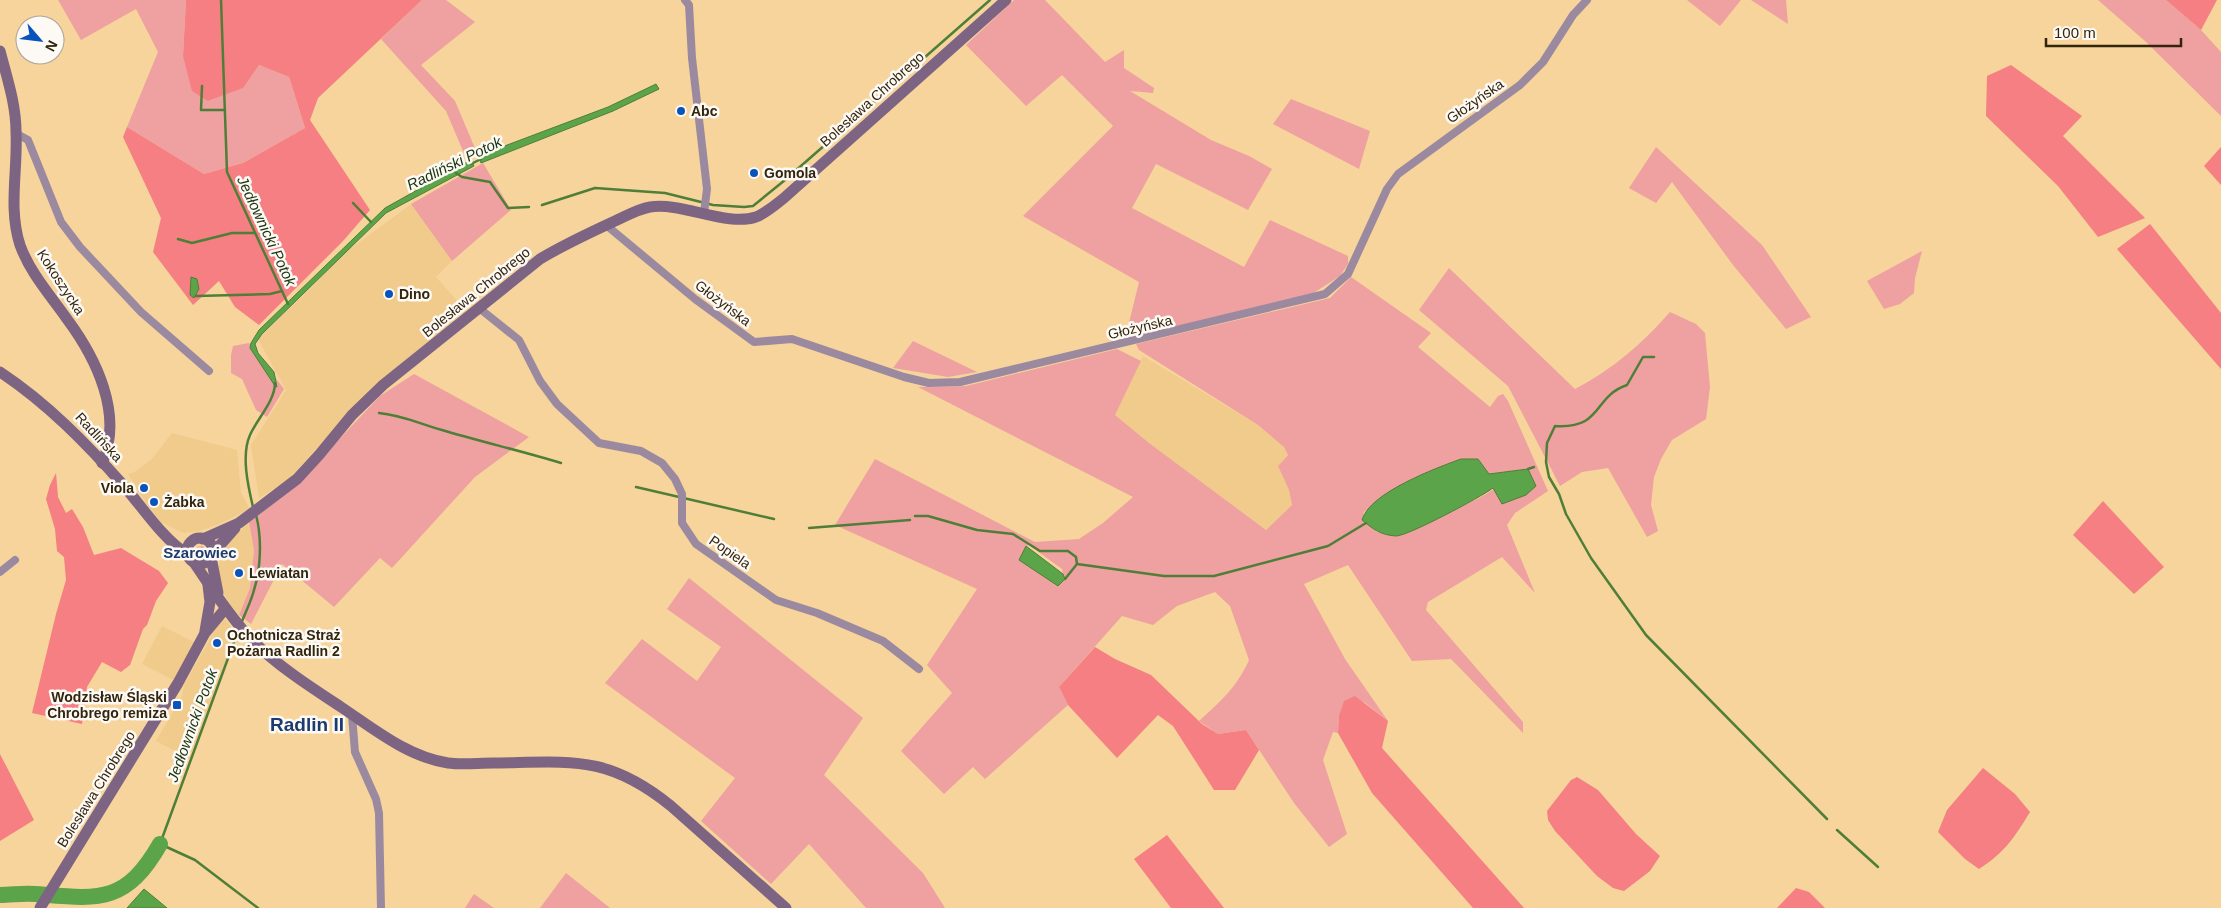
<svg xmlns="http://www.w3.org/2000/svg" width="2221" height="908" font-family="Helvetica,sans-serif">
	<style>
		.built { fill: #f1cb8c }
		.green { fill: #eea1a0; fill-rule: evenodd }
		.forest { fill: #f57f82 }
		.water { fill: #5ca44a; stroke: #4f7e38 }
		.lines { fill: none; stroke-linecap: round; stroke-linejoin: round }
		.stream { stroke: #4f7e38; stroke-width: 2.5 }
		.river { stroke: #5ca44a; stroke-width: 16 }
		.street { stroke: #9b8a9f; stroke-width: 8 }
		.secondary { stroke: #7d6483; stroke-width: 11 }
		.poi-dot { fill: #0953bd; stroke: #fdf9f4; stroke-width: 2 }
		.labels { text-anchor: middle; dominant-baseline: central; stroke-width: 5; stroke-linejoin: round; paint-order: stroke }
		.street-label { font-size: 14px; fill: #32250e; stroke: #fdf9f4 }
		.poi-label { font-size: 14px; font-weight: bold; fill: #32250e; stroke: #fdf9f4; text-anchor: start }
		.water-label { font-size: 15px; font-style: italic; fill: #193511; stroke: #fdf9f4 }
		.neighbourhood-label { font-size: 15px; font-weight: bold; fill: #1b3c71; stroke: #fdf9f4 }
		.district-label { font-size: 19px; font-weight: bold; fill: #1b3c71; stroke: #fdf9f4 }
	</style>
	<rect width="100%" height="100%" fill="#f6d49c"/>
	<!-- built -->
	<g class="built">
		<polygon points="411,204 452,261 436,277 466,311 370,389 288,480 259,498 251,445 286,390 258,339 317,282 339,255 353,247"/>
		<polygon points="1143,356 1258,425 1284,447 1288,454 1278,466 1289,490 1292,505 1266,530 1149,443 1115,415"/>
		<polygon points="172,433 237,450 241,493 250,509 217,525 199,531 183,533 161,522 146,503 128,474 133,473 152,459"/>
		<polygon points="249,522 254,550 250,588 239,615 228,602 221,588 218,568 223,548"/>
		<polygon points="225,619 236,634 190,759 156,741 182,696 184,685 220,621"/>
		<polygon points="162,626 194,642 175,681 142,664"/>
	</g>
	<!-- green -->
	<g class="green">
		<polygon points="58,0 186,0 183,56 208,101 242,88 259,65 289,77 305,128 243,163 204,174 127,127 158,52 136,9 81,40"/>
		<polygon points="422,0 446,0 475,22 421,65 455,101 477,153 466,158 446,111 381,39"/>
		<polygon points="1014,0 1045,0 1105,62 1124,50 1124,68 1154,88 1153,93 1130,91 1211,140 1249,156 1272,169 1248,210 1156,164 1132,208 1244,267 1270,220 1348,256 1348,264 1340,276 1312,294 1125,339 1139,282 1023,216 1113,126 1062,75 1026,106 966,45"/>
		<polygon points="1687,0 1741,0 1720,26"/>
		<polygon points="1751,0 1786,0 1788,24"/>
		<polygon points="2098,0 2166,0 2201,30 2221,52 2221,116 2145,41"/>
		<polygon points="1291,99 1370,131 1359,169 1273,124"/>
		<polygon points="1656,147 1762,245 1811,317 1786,329 1733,265 1672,182 1656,203 1629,188"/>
		<polygon points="483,163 511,210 452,261 411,204"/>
		<polygon points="1922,251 1915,278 1914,293 1900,304 1884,309 1867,281"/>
		<path d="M 1449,268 L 1575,389 C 1612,370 1643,343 1670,312 L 1696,324 L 1705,333 L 1710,387 L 1706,419 L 1672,440 L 1661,459 L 1654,477 L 1651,505 L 1658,531 L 1647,537 L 1608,468 L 1582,472 L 1560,486 L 1508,386 L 1419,310 Z"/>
		<path d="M 1351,277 L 1431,333 L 1418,347 L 1490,407 L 1498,396 L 1503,394 L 1508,401 L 1548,491 L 1515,513 L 1507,525 L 1535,593 L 1502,557 L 1428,602 L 1426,610 L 1523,722 L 1523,733 L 1451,659 L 1412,661 L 1348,565 L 1304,584 L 1345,659 L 1388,721 L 1364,702 L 1339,716 L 1338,733 L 1333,732 L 1323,760 L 1347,834 L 1329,847 L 1294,803 L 1246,730 L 1218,734 L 1199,721 C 1221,701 1237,687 1249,660 L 1230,606 L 1215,592 L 1177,606 L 1153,625 L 1122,616 L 1059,687 L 1068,705 L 985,779 L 973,767 L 944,794 L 901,751 L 952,693 L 927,665 L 977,589 L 835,525 L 875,459 L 1035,542 L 1079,539 L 1103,523 L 1133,497 L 918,387 L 966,386 L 1117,349 L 1141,361 L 1115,415 L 1149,443 L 1266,530 L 1292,505 L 1289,490 L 1278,466 L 1288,455 L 1284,447 L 1258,425 L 1139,350 L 1136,344 L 1330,298 ZM 1478,459 L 1488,474 L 1528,469 L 1479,498 L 1397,536 L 1377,532 L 1362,520 L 1364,512 L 1382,497 L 1415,477 ZM 1029,545 L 1062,569 L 1063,574 L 1055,585 L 1026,546 Z"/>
		<polygon points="913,341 977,372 948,377 893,368"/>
		<polygon points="249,343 284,389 267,417 256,410 242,379 231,373 231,355 233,346"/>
		<polygon points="414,374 529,437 475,477 392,568 380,558 334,607 282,564 251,624 239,615 250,588 254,550 249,522 293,488 380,396"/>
		<circle cx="201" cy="552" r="6"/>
		<polygon points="689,578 863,718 824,775 923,873 945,908 866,908 809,844 771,884 701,821 735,778 605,683 642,639 697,681 721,647 667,609"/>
		<polygon points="566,873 610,908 540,908"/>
		<polygon points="474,894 494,908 465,908"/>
	</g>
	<!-- forest -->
	<g class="forest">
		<polygon points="186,0 422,0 318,98 310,120 370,210 343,241 259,325 235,307 219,281 193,305 153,252 161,218 123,137 127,127 204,174 243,163 305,128 289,77 259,65 243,88 208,101 192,91 183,56"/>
		<polygon points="2166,0 2217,0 2201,30"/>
		<polygon points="2011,65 2082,116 2063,136 2145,218 2098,237 2058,186 1986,116 1987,76"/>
		<polygon points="2221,147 2221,185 2204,166"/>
		<polygon points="2150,224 2221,313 2221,369 2117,249"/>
		<polygon points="56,473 58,497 66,513 72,509 83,527 94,555 121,548 159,571 168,583 156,601 147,625 143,629 130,665 121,672 102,662 87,687 82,724 32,713 56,614 66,580 64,557 57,551 55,529 46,499 50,485"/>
		<polygon points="2103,501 2164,567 2134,594 2073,535"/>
		<polygon points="1095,647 1115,659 1151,675 1202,724 1218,734 1246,730 1259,750 1235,790 1214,790 1173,726 1158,715 1117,758 1068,705 1059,687"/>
		<polygon points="1355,696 1388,721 1382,748 1524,908 1473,908 1372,793 1338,733 1339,716 1344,701"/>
		<polygon points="0,754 34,820 0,841"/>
		<path d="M 1983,768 L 2015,794 L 2030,812 C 2014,838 2005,852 1979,869 L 1965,859 L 1938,832 L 1947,810 Z"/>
		<polygon points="1577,777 1598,790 1636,834 1660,856 1650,871 1624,891 1613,888 1597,876 1555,831 1548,820 1547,811 1571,780"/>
		<polygon points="1167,835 1224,908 1171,908 1134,859"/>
		<polygon points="1796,888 1809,892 1825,908 1777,908"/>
	</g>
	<!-- water -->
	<g class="water">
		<polygon points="656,84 659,89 613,111 481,163 478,156 608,107"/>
		<polygon points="471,160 474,166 386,213 262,334 255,344 258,353 274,372 277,387 275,386 250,348 251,343 259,330 385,208"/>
		<polygon points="191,277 197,279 199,289 194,298 190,295"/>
		<path d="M 1461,459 L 1478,459 L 1489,474 L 1528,469 L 1536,486 L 1526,495 L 1502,504 L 1493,488 C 1481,497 1408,536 1396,536 C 1380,535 1373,529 1362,520 C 1369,493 1436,468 1461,459 Z"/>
		<polygon points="1026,546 1063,574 1065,579 1058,586 1019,560"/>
		<polygon points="144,889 167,908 127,908"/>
	</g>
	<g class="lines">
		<!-- stream -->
		<g class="stream">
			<polyline points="221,0 227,172 288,304"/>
			<polyline points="202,86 201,110 225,110"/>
			<polyline points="471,164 481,159"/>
			<polyline points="456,173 462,177 490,182 508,208 529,207"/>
			<polyline points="353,203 371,222"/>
			<polyline points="542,205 595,188 665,193 713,205 744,207 753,206 785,180 990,0"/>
			<polyline points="178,239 192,243 232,233 255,233"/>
			<polyline points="196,296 270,294 282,291"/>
			<path d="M 1654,357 L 1643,357 L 1627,385 C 1592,397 1604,429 1555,426 L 1547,443 L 1546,462 L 1549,477 L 1559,494 L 1566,514 L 1591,558 L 1646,635 L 1827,819"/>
			<path d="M 379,413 C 402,415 420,424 442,430 C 482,442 522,451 561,463"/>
			<polyline points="1528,469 1534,467"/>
			<polyline points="636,487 774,519"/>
			<path d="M 253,507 C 248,486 241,455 250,435 C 257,419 275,401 275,383"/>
			<polyline points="915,516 928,516 977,530 1013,534 1040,551 1068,551 1076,557 1077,564 1164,576 1214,576 1328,546 1366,523"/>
			<polyline points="809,528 910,520"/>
			<polyline points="1065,579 1077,564"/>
			<path d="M 241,624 C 245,613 251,602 254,590 C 261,568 262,537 256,515"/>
			<polyline points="238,631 160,844 195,860 258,908"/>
			<polyline points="1837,830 1878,867"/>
		</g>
		<!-- river -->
		<path class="river" d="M 0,895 C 12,895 23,893 35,894 C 98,899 125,905 160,844"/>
		<!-- street -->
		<g class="street">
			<polyline points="685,0 689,5 692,58 707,189 704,213"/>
			<polyline points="17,134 28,140 61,222 80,247 141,312 209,371"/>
			<polyline points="606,225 695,299 754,342 792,339 904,377 929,383 960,382 1325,294 1348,274 1387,189 1398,174 1520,85 1543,62 1573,15 1587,0"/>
			<polyline points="479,308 519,340 540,381 557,404 599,443 641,451 662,463 675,479 682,494 682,523 696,544 776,600 817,613 883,641 919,669"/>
			<polyline points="0,572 15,560"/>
			<polyline points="352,715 355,752 376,799 379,813 381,908"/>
		</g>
		<!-- secondary -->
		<g class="secondary">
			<path d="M 0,51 C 7,78 16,104 16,132 C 18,170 8,208 20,245 C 30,273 51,296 67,319 C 96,358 124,415 102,463"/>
			<path d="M 0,372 C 47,403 87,444 124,486 C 143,508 163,539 187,554"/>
			<circle cx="200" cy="551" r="13"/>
			<path d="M 203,539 L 239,523 L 297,479 L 319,455 L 352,415 L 383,385 L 540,259 C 565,244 589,233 615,221 C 626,216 638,209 650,207 C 682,202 727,227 756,217 C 766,213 775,205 784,198 L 1006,0"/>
			<polyline points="213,553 235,528"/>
			<polyline points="211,557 218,593"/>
			<path d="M 195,564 C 212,589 228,614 249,637 C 276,665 309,686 341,707 C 374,729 408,757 448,763 C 462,765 478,763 493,763 C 570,762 607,754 671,806 L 786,908"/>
			<polyline points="205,631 210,602 208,585"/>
			<polyline points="40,908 178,683 205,633 225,609"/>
		</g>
	</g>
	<!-- markers -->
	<g class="poi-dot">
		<circle cx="681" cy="111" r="5"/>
		<circle cx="754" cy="173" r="5"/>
		<circle cx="389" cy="294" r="5"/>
		<circle cx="144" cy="488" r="5"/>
		<circle cx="154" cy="502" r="5"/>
		<circle cx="239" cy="573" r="5"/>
		<circle cx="217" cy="643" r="5"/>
		<rect x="172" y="700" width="10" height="10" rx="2.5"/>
	</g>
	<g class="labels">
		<!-- street labels -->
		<g class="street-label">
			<text transform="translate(872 99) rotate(-42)">Bolesława Chrobrego</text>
			<text transform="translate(1475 101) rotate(-35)">Głożyńska</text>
			<text transform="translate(61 282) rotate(57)">Kokoszycka</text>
			<text transform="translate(476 292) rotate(-39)">Bolesława Chrobrego</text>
			<text transform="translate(723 303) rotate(37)">Głożyńska</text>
			<text transform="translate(1140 327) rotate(-13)">Głożyńska</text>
			<text transform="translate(99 437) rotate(47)">Radlińska</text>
			<text transform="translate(730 552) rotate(35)">Popiela</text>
			<text transform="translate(96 789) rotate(-58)">Bolesława Chrobrego</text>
		</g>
		<!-- poi labels -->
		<g class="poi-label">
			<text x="691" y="111">Abc</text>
			<text x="764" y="173">Gomola</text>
			<text x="399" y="294">Dino</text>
			<text x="134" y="488" text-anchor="end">Viola</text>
			<text x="164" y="502">Żabka</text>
			<text x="249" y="573">Lewiatan</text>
			<text x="227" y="635">Ochotnicza Straż<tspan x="227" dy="16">Pożarna Radlin 2</tspan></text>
			<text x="167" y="697" text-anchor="end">Wodzisław Śląski<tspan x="167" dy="16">Chrobrego remiza</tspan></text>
		</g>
		<!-- water labels -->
		<g class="water-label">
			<text transform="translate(454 163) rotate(-26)">Radliński Potok</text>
			<text transform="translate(267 231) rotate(65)">Jedłownicki Potok</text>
			<text transform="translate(192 725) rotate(-70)">Jedłownicki Potok</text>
		</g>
		<!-- neighbourhood labels -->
		<g class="neighbourhood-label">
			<text x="200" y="552">Szarowiec</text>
		</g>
		<!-- district labels -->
		<g class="district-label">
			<text x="307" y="724">Radlin II</text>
		</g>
	</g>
	<!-- north arrow -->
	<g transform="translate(40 40) rotate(118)"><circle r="24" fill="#fdf9f4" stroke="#aca498"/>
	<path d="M0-4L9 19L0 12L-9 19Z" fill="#0953bd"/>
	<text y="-8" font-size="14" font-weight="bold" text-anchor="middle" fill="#32250e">N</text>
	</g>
	<!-- scale -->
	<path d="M2046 38v8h135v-8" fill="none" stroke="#32250e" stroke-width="2.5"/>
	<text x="2054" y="38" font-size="15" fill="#32250e" stroke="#fdf9f4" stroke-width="4" paint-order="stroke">100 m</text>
</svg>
